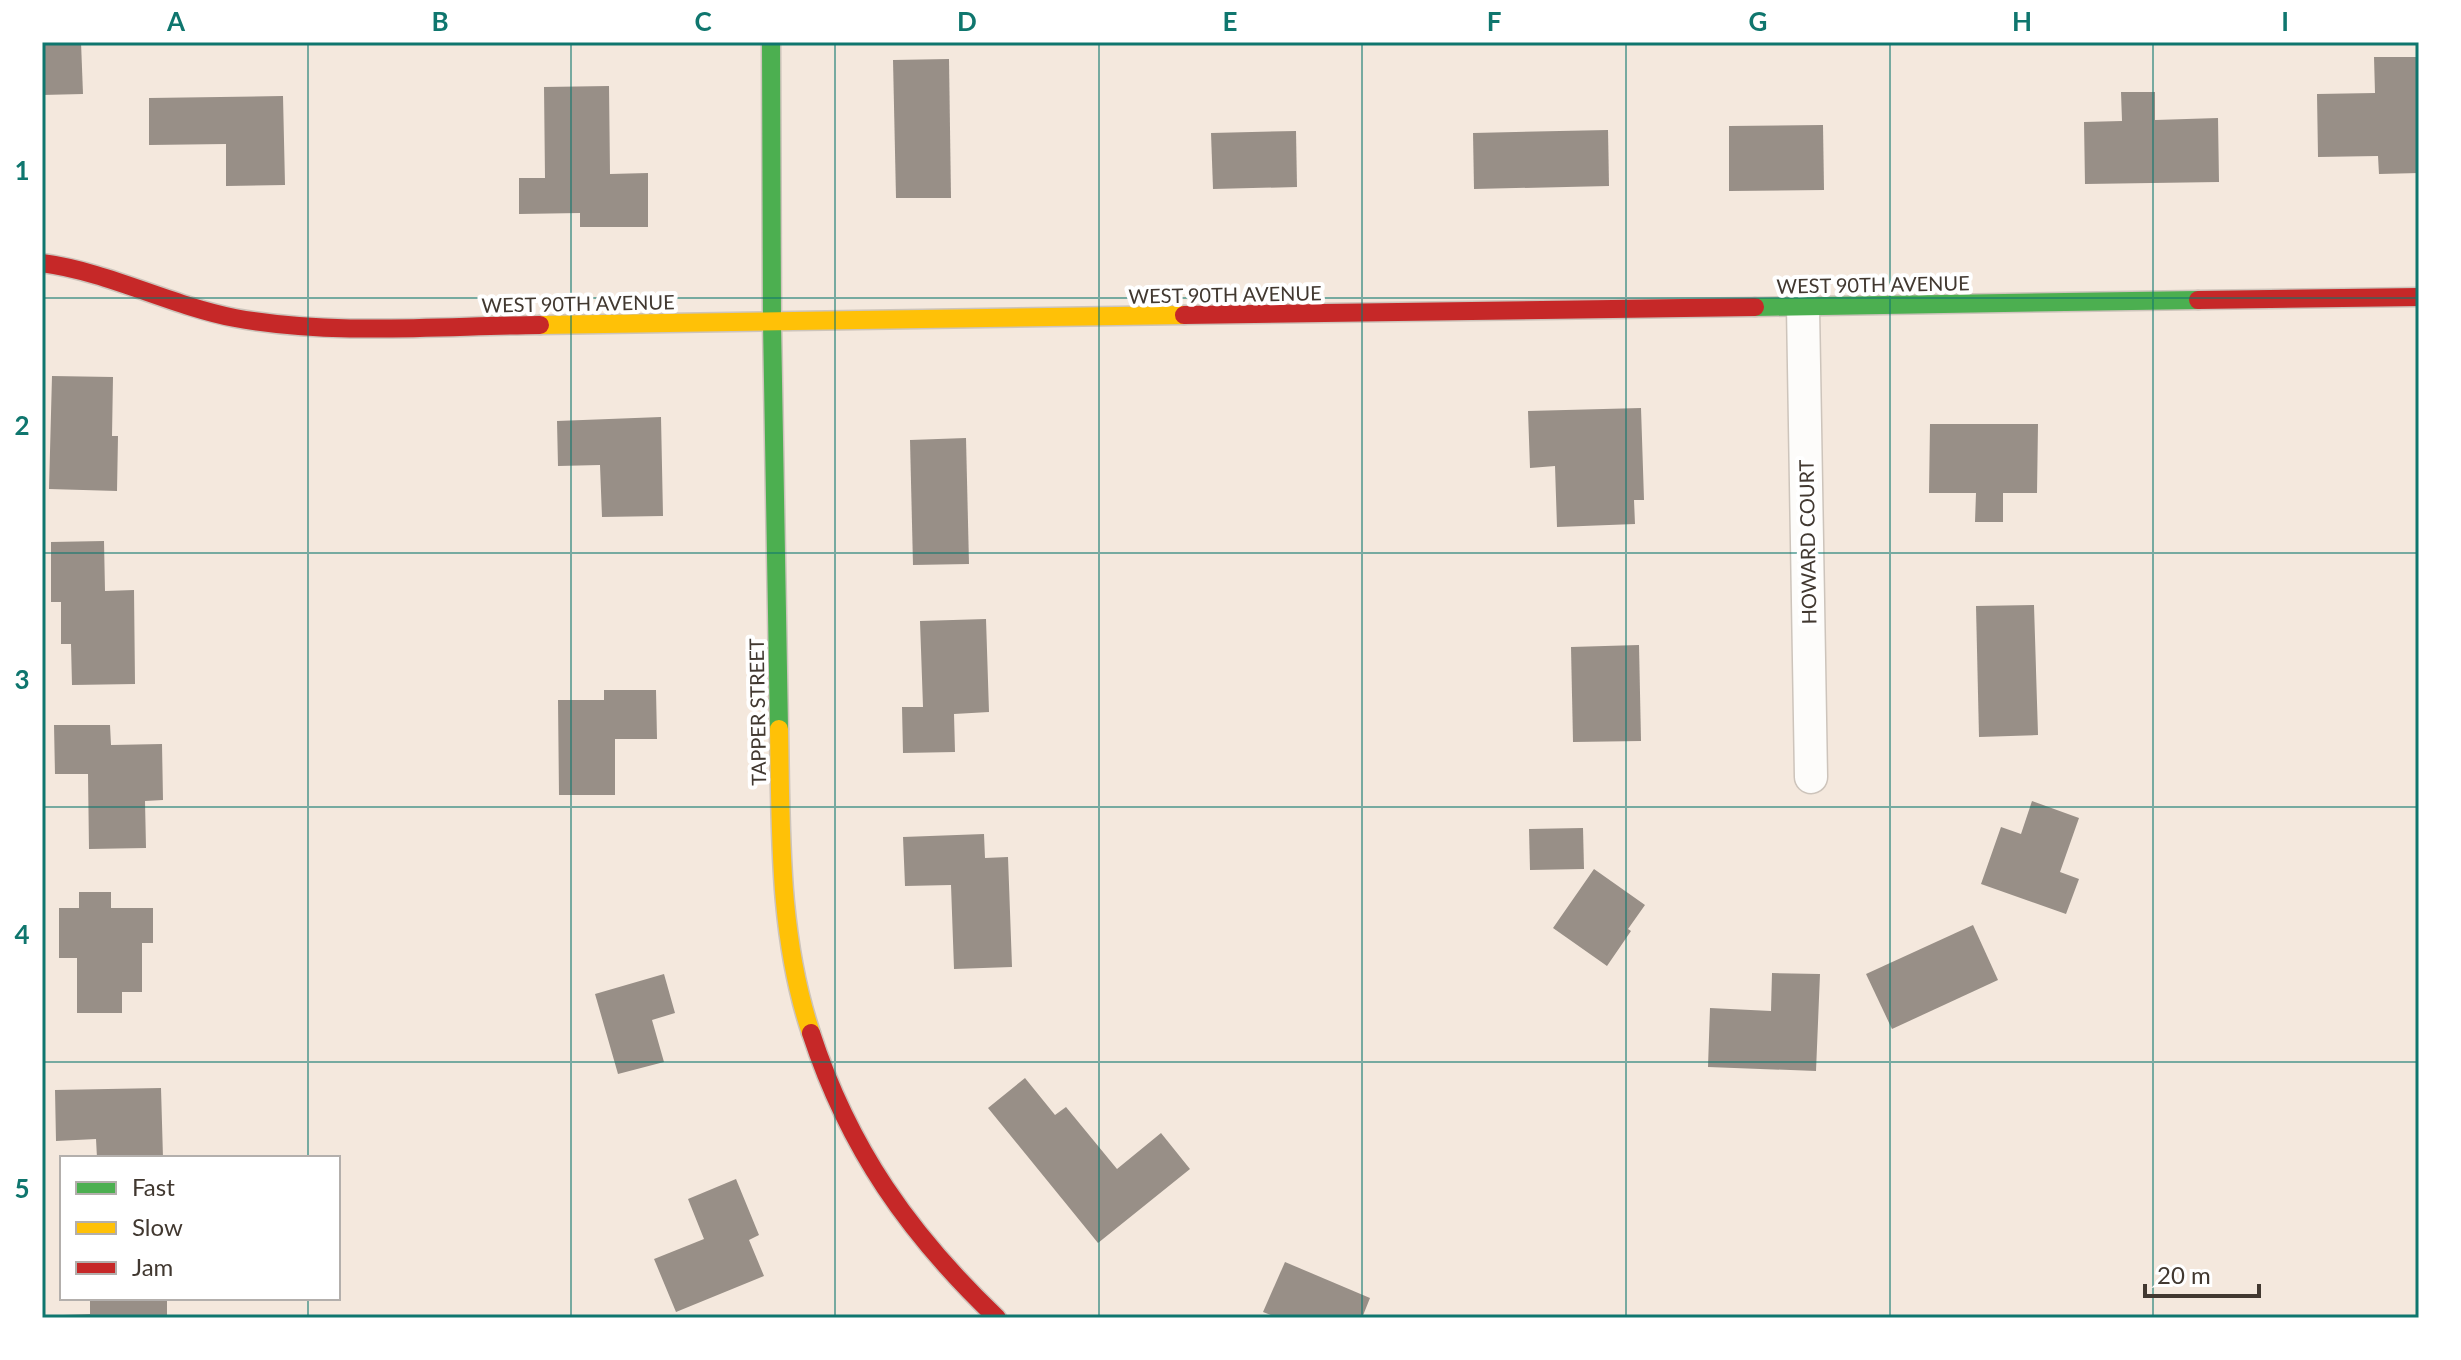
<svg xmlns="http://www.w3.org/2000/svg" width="2461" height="1360" font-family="Lato,sans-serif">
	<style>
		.building { fill: #988f87 }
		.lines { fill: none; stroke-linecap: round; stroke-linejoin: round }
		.street-casing { stroke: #cdc4bb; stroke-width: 35 }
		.fast-casing { stroke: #cdc4bb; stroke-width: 21 }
		.slow-casing { stroke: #cdc4bb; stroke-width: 21 }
		.jam-casing { stroke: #cdc4bb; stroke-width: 21 }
		.street { stroke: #fdfcfa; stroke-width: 32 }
		.fast { stroke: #4caf50; stroke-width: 18 }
		.slow { stroke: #ffc107; stroke-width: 18 }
		.jam { stroke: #c62828; stroke-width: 18 }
		.grid { fill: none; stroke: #0f766e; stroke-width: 2; stroke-opacity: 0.55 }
		.labels { text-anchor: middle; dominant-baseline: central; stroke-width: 8; stroke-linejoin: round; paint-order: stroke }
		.street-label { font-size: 20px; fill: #413830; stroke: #fff }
		.neatline { fill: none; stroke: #0f766e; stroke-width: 3 }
		.grid-label { font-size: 26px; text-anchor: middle; font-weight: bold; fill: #0f766e }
	</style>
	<rect width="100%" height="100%" fill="#f4e8dd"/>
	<!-- building -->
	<g class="building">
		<polygon points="42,42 81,42 83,94 42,95"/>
		<polygon points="2374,57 2419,57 2419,173 2379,174 2378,156 2318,157 2317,94 2375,93"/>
		<polygon points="949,59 951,198 896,198 893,60"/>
		<polygon points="609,86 610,174 648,173 648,227 580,227 580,213 519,214 519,178 545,178 544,87"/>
		<polygon points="2121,92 2155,92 2155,120 2218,118 2219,182 2085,184 2084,122 2122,121"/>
		<polygon points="283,96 285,185 226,186 226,144 149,145 149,98"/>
		<polygon points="1823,125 1824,190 1729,191 1729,126"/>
		<polygon points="1608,130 1609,186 1474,189 1473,133"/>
		<polygon points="1296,131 1297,187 1213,189 1211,133"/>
		<polygon points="52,376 113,377 112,436 118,436 117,491 49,489"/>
		<polygon points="1641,408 1644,500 1634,500 1635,524 1557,527 1555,466 1530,468 1528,411"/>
		<polygon points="661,417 663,516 602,517 600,465 558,466 557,421"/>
		<polygon points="1930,424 2038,424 2037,493 2003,493 2003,522 1975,522 1976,493 1929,493"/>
		<polygon points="966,438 969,564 913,565 910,440"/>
		<polygon points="104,541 105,591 134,590 135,684 72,685 71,644 61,644 61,602 51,602 51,542"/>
		<polygon points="2034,605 2038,735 1979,737 1976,606"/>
		<polygon points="986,619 989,712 954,714 955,752 903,753 902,707 923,707 920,621"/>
		<polygon points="1639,645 1641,741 1573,742 1571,647"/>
		<polygon points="604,690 656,690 657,739 615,739 615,795 559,795 558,700 604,700"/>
		<polygon points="54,725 110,725 111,745 162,744 163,800 145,801 146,848 89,849 88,774 55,774"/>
		<polygon points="2032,801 2079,818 2060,872 2079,879 2066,914 1981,884 2001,827 2021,834"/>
		<polygon points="1583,828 1584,869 1530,870 1529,829"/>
		<polygon points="984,834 985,858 1008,857 1012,967 954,969 951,885 905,886 903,837"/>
		<polygon points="1594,869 1645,905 1628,929 1631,931 1607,966 1553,928"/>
		<polygon points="79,892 111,892 111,908 153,908 153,943 142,943 142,992 122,992 122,1013 77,1013 77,958 59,958 59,908 79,908"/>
		<polygon points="1973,925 1998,980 1892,1029 1866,974"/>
		<polygon points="1772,973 1820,974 1816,1071 1708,1067 1710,1008 1771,1011"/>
		<polygon points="664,974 675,1013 652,1020 664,1062 618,1074 595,994"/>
		<polygon points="1025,1078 1055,1115 1066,1107 1117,1169 1161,1133 1190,1169 1098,1243 988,1108"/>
		<polygon points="161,1088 163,1158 97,1158 96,1139 56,1141 55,1090"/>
		<polygon points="736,1179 759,1235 749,1240 764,1276 676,1312 654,1259 704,1239 688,1199"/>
		<polygon points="1285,1262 1370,1298 1362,1318 1278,1318 1263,1312"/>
		<polygon points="90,1298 167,1298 167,1318 63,1318 63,1315 90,1314"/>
	</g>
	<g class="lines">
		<!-- street casing -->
		<g class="street-casing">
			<polyline id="street" points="1803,307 1811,777"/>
		</g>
		<!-- fast casing -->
		<g class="fast-casing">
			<g id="fast">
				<polyline points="771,42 772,323 779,729"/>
				<polyline points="1755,307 2198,300"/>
			</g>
		</g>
		<!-- slow casing -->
		<g class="slow-casing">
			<g id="slow">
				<polyline points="540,325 1184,315"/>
				<path d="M 779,729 C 781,831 778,935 811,1033"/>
			</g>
		</g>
		<!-- jam casing -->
		<g class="jam-casing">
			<g id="jam">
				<path d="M 42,263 C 109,272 169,305 235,318 C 334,336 440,326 540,325"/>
				<polyline points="2198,300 2419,297"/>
				<polyline points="1184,315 1755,307"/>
				<path d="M 811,1033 C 849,1149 909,1234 997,1318"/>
			</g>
		</g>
		<!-- street -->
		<use href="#street" class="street"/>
		<!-- fast -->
		<use href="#fast" class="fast"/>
		<!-- slow -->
		<use href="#slow" class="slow"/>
		<!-- jam -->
		<use href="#jam" class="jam"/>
	</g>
	<!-- grid -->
	<path class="grid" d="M 308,42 L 308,1158M 571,42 L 571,1318M 835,42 L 835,1318M 1099,42 L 1099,1318M 1362,42 L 1362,1318M 1626,42 L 1626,1318M 1890,42 L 1890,1318M 2153,42 L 2153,1318M 42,298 L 2419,298M 42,553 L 2419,553M 42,807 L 2419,807M 42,1062 L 2419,1062M 308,1298 L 308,1318"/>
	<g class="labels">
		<!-- street labels -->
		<g class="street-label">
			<text transform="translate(1873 284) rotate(-1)">WEST 90TH AVENUE</text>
			<text transform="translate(1225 294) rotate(-1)">WEST 90TH AVENUE</text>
			<text transform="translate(578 303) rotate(-1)">WEST 90TH AVENUE</text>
			<text transform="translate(1807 542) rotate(-91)">HOWARD COURT</text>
			<text transform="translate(757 712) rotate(-91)">TAPPER STREET</text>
		</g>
	</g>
	<!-- border -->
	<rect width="2461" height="1360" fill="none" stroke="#ffffff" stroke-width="88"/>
	<!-- legend -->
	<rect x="60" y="1156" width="280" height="144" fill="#ffffff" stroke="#b3afac" stroke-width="2"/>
	<rect x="76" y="1182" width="40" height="12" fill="#4caf50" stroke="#b3afac" stroke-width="2"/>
	<text x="132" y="1196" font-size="24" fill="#413830">Fast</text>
	<rect x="76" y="1222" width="40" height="12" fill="#ffc107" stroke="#b3afac" stroke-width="2"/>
	<text x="132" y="1236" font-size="24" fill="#413830">Slow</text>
	<rect x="76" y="1262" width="40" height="12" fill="#c62828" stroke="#b3afac" stroke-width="2"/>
	<text x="132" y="1276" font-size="24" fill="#413830">Jam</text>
	<!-- scale -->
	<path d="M2145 1284v12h114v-12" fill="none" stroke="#413830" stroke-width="4"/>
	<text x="2157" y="1284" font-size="24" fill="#413830" stroke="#ffffff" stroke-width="6" paint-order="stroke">20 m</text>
	<rect x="44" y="44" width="2373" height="1272" class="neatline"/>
	<g class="grid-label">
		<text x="176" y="31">A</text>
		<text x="440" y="31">B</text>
		<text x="703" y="31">C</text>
		<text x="967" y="31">D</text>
		<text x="1230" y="31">E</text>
		<text x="1494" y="31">F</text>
		<text x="1758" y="31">G</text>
		<text x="2022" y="31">H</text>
		<text x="2285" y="31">I</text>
		<text x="22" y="180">1</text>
		<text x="22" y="435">2</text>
		<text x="22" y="689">3</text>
		<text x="22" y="944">4</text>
		<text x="22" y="1198">5</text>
	</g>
</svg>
